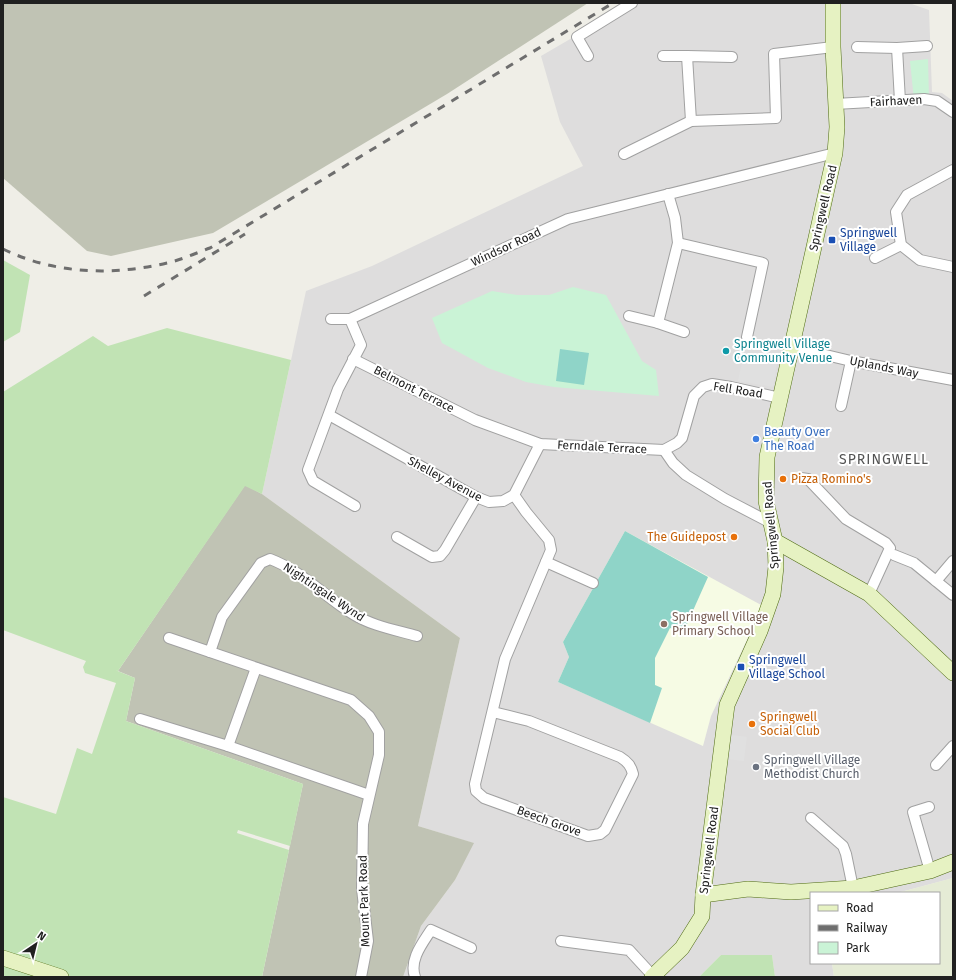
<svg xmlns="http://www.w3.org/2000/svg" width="956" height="980" font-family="'Fira Sans',sans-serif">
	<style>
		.residential { fill: #dedddd }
		.education { fill: #f6fbe4 }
		.construction { fill: #c0c3b4 }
		.farmland { fill: #e5ebd5 }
		.grass { fill: #c1e3b4 }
		.park { fill: #caf3d6 }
		.pitch { fill: #8fd4c8 }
		.parking { fill: #e0e0e0 }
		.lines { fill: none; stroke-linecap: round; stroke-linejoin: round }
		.street-casing { stroke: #a1a1a1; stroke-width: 12 }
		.secondary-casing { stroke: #4f6b13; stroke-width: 16 }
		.street { stroke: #fff; stroke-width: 10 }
		.secondary { stroke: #e6f2c2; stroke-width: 15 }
		.rail { stroke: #6e6e6e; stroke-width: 3; stroke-dasharray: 8 8; stroke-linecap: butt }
		.transit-dot { fill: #1a4fb4; stroke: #fff; stroke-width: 1.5 }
		.culture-dot { fill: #0f9aa8; stroke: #fff; stroke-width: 1.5 }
		.shop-dot { fill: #3f7fe0; stroke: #fff; stroke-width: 1.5 }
		.food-dot { fill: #e8710a; stroke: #fff; stroke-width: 1.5 }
		.education-dot { fill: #8d6e63; stroke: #fff; stroke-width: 1.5 }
		.worship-dot { fill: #6b7280; stroke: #fff; stroke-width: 1.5 }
		.labels { text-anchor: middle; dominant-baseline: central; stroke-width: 4; stroke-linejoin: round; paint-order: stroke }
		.street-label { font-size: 12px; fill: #202020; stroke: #fff }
		.transit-label { font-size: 12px; fill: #164399; stroke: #fff; text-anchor: start }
		.culture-label { font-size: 12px; fill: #0d838f; stroke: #fff; text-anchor: start }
		.shop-label { font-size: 12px; fill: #366cbe; stroke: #fff; text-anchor: start }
		.food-label { font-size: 12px; fill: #c56008; stroke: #fff; text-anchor: start }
		.education-label { font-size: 12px; fill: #785e54; stroke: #fff; text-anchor: start }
		.worship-label { font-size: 12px; fill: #5b616d; stroke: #fff; text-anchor: start }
		.quarter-label { font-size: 14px; letter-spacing: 1px; fill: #535353; stroke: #fff }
	</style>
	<rect width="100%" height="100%" fill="#efeee7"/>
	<!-- residential -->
	<polygon class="residential" points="632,3 909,3 929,10 932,92 942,93 953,101 953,878 897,893 811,893 811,963 832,963 834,977 775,977 772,955 721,955 699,977 403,977 421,926 455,880 473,843 418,826 460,638 262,494 306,291 372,266 583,166 560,122 541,56"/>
	<!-- education -->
	<polygon class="education" points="625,531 763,606 711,716 703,746 558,682 569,657 563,642"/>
	<!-- construction -->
	<g class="construction">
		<polygon points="3,3 588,3 447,94 213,233 111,256 87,251 3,178"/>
		<polygon points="245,485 262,494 460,638 418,826 474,843 455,880 421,926 403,977 262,977 303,784 126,721 135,678 118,671"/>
	</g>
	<!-- farmland -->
	<polygon class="farmland" points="953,878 953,977 834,977 832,963 939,963 939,893 897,893"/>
	<!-- grass -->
	<g class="grass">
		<polygon points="3,260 30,275 20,332 3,342"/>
		<polygon points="167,328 291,360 262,494 245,486 118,671 115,670 135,678 126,721 303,784 290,846 238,830 237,833 289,850 262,977 61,977 3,958 3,797 56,814 77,748 92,754 116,683 85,673 83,667 86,661 3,630 3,392 93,336 108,346"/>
		<polygon points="721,955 772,955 775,977 699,977"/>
		<polygon points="3,965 40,977 3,977"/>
	</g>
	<!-- park -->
	<g class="park">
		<polygon points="928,59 929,99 914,100 910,61"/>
		<polygon points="573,287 606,295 642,361 656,370 659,396 554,387 526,382 488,368 442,343 432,318 492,291 517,295 549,295"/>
	</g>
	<!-- pitch -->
	<g class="pitch">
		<polygon points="560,349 589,353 584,385 556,381"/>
		<polygon points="625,531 708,577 683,633 670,628 655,658 655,685 662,688 650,723 558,682 569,657 563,642"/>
	</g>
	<!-- parking -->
	<g class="parking">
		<polygon points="750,353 778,358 773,387 738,381 742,362 748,363"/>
		<polygon points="731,735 747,737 744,761 728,759"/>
	</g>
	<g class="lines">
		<!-- street casing -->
		<g class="street-casing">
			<g id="street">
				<polyline points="857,47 897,48 927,46"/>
				<polyline points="897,48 900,101"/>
				<polyline points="588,56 577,37 632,3"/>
				<polyline points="663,56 687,56"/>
				<polyline points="835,104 924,99 937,101 953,112"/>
				<polyline points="691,121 687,56 732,57"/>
				<polyline points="624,154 691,121 776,118 774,54 833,47"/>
				<polyline points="953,170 907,195 896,212 901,245 920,260 953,267"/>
				<polyline points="668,194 675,218 678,243 658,323 684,332"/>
				<polyline points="678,243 763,263 747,337"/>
				<polyline points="875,258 901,245"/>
				<polyline points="629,316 658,323"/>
				<polyline points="331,319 350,319 568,219 835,153"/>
				<polyline points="350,319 361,345 338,389 308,470 313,481 355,506"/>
				<polyline points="792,347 851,361 953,380"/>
				<polyline points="353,359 475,420 540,444 664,450 677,443 682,438 694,396 703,387 712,384 731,387 780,398"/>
				<polyline points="841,406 851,361"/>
				<polyline points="329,415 476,497 489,502 503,501 514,495 540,444"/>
				<polyline points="664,450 673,463 686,475 725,499 771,523"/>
				<polyline points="801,478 808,479 846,519 886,543 890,548 869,594"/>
				<polyline points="397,537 432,557 440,556 445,550 476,497"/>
				<polyline points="894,555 914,563 953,595"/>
				<polyline points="546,562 593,583"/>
				<polyline points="936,581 953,561"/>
				<polyline points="169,638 351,700 369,716 379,732 379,755 363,824 362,889 368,941 361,977"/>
				<path d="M 210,652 L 222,617 L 261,563 L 270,559 C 302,571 325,597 353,614 C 372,626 396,630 417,636"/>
				<path d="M 493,712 L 529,721 L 620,757 C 628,762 631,766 633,774 L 605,830 L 600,834 L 588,836 L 484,798 L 476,791 L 475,784 L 505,659 L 551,550 L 549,540 L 526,512 L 514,495"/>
				<polyline points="140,719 228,746 256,668"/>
				<polyline points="228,746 369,795"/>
				<polyline points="936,765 953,746"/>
				<polyline points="929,807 913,812 930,871"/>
				<polyline points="811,818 843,846 846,854 853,888"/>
				<polyline points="561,941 629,950 653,976"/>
				<path d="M 415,977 C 409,960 422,944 431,930 L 471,948"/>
			</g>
		</g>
		<!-- secondary casing -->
		<g class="secondary-casing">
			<g id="secondary">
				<polyline points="775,541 869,594 953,673"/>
				<polyline points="703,895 748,889 791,892 853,888 930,871 953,862"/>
				<polyline points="3,958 61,977"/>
				<polyline points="652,977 682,948 702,916 703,895 727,705 760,631 773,594 776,567 775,541 766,501 767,457 835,153 837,127 833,47 833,3"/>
			</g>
		</g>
		<!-- street -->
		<use href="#street" class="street"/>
		<!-- secondary -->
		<use href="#secondary" class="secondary"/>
		<!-- rail -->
		<g class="rail">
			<path d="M 3,249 C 54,274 112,276 167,263 C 181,260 196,253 210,248 L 613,3"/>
			<polyline points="144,296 245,234"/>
		</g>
	</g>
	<!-- markers -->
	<g class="transit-dot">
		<rect x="828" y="236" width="8" height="8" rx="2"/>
		<rect x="737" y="663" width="8" height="8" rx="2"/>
	</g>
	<circle class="culture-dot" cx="726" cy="351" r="4"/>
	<circle class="shop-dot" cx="756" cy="439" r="4"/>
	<g class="food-dot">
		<circle cx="783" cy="479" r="4"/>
		<circle cx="734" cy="537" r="4"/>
		<circle cx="752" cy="724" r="4"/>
	</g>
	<circle class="education-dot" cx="664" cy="624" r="4"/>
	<circle class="worship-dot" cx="756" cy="767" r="4"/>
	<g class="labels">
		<!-- street labels -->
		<g class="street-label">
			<text transform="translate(896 101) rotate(-3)">Fairhaven</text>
			<text transform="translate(823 208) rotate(-77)">Springwell Road</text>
			<text transform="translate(506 247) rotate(-25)">Windsor Road</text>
			<text transform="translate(884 367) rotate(11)">Uplands Way</text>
			<text transform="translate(414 389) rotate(27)">Belmont Terrace</text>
			<text transform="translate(738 390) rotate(9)">Fell Road</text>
			<text transform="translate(602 447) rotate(3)">Ferndale Terrace</text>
			<text transform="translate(445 479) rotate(28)">Shelley Avenue</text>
			<text transform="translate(771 525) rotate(-95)">Springwell Road</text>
			<text transform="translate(324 592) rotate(34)">Nightingale Wynd</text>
			<text transform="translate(549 821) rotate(20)">Beech Grove</text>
			<text transform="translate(709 850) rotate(-83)">Springwell Road</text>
			<text transform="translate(364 901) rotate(-92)">Mount Park Road</text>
		</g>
		<!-- transit labels -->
		<g class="transit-label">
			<text x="840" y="233">Springwell<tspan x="840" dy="14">Village</tspan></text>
			<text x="749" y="660">Springwell<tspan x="749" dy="14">Village School</tspan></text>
		</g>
		<!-- culture labels -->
		<g class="culture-label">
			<text x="734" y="344">Springwell Village<tspan x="734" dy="14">Community Venue</tspan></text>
		</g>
		<!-- shop labels -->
		<g class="shop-label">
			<text x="764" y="432">Beauty Over<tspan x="764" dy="14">The Road</tspan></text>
		</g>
		<!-- food labels -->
		<g class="food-label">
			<text x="791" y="479">Pizza Romino's</text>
			<text x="726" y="537" text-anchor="end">The Guidepost</text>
			<text x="760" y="717">Springwell<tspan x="760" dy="14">Social Club</tspan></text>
		</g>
		<!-- education labels -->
		<g class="education-label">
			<text x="672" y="617">Springwell Village<tspan x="672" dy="14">Primary School</tspan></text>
		</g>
		<!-- worship labels -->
		<g class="worship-label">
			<text x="764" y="760">Springwell Village<tspan x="764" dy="14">Methodist Church</tspan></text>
		</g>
		<!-- quarter labels -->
		<g class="quarter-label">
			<text x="884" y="459">SPRINGWELL</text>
		</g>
	</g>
	<!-- border -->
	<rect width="956" height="980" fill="none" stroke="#202020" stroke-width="8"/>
	<!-- legend -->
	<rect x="810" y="892" width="130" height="72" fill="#ffffff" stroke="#a6a6a6"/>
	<rect x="818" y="905" width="20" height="6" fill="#e6f2c2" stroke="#a6a6a6"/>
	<text x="846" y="912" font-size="12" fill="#202020">Road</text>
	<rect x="818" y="925" width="20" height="6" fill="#6e6e6e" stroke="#a6a6a6"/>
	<text x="846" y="932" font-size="12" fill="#202020">Railway</text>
	<rect x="818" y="942" width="20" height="12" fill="#caf3d6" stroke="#a6a6a6"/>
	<text x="846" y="952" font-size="12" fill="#202020">Park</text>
	<!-- north arrow -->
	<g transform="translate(36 944) rotate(35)" stroke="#ffffff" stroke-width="3" paint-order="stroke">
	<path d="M0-3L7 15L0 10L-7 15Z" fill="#202020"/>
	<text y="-6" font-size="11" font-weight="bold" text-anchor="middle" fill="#202020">N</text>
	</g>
</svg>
